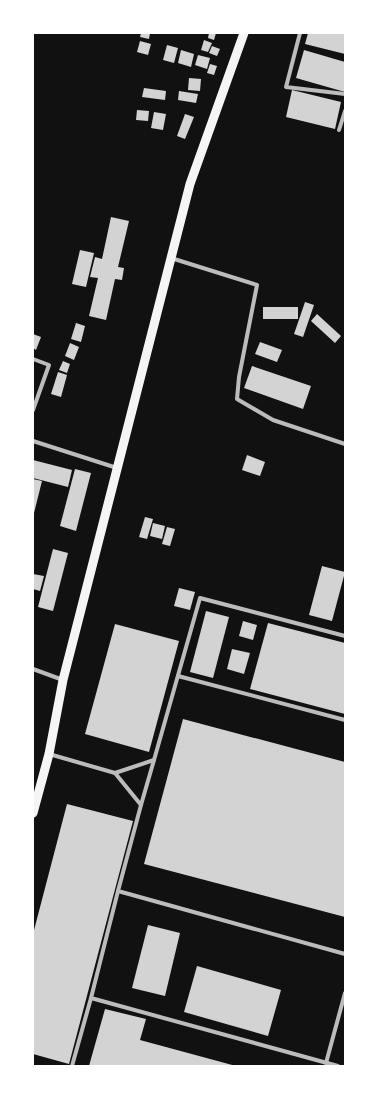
<svg xmlns="http://www.w3.org/2000/svg" width="378" height="1099" font-family="Helvetica,sans-serif">
	<style>
		.building { fill: #d3d3d3 }
		.lines { fill: none; stroke-linecap: round; stroke-linejoin: round }
		.minor { stroke: #bcbcbc; stroke-width: 4 }
		.trunk { stroke: #f5f5f5; stroke-width: 9 }
	</style>
	<rect width="100%" height="100%" fill="#111"/>
	<!-- building -->
	<g class="building">
		<polygon points="141,33 150,33 149,39 140,37"/>
		<polygon points="209,33 216,33 214,40 208,38"/>
		<polygon points="308,33 345,33 345,54 305,44"/>
		<polygon points="204,40 212,43 208,52 201,50"/>
		<polygon points="140,41 151,44 148,55 137,52"/>
		<polygon points="167,45 178,48 174,63 163,60"/>
		<polygon points="212,46 220,49 217,56 209,53"/>
		<polygon points="181,50 194,54 191,67 178,63"/>
		<polygon points="304,50 345,62 345,92 296,78"/>
		<polygon points="198,55 210,58 207,69 195,65"/>
		<polygon points="210,64 217,66 214,75 207,73"/>
		<polygon points="189,78 201,79 200,91 188,90"/>
		<polygon points="144,88 166,91 165,100 142,97"/>
		<polygon points="292,90 341,102 335,129 286,117"/>
		<polygon points="179,91 198,94 196,103 178,100"/>
		<polygon points="137,110 149,111 148,121 136,120"/>
		<polygon points="154,112 166,114 163,130 151,128"/>
		<polygon points="185,114 194,117 185,139 177,136"/>
		<polygon points="111,217 129,221 118,267 124,268 122,280 115,279 106,320 89,316 98,278 90,277 95,257 102,259"/>
		<polygon points="80,250 94,253 86,287 72,284"/>
		<polygon points="305,302 314,305 303,337 294,334"/>
		<rect x="263" y="307" width="35" height="12"/>
		<polygon points="317,314 341,336 335,343 311,321"/>
		<polygon points="76,323 85,326 81,342 71,339"/>
		<polygon points="33,334 41,337 36,350 33,348"/>
		<polygon points="260,342 282,350 277,362 255,354"/>
		<polygon points="70,343 79,347 74,360 65,356"/>
		<polygon points="63,361 70,364 67,373 59,370"/>
		<polygon points="252,366 311,386 303,409 244,388"/>
		<polygon points="58,372 67,375 61,397 51,394"/>
		<polygon points="247,455 265,462 260,476 242,470"/>
		<polygon points="33,460 72,470 68,487 33,478"/>
		<polygon points="75,469 91,473 76,531 60,526"/>
		<polygon points="33,479 42,481 34,513 33,513"/>
		<polygon points="145,517 153,519 147,539 139,537"/>
		<polygon points="153,523 165,526 162,539 150,536"/>
		<polygon points="167,527 175,529 170,546 162,544"/>
		<polygon points="53,549 68,553 53,611 38,607"/>
		<polygon points="322,566 345,572 332,621 309,615"/>
		<polygon points="33,574 44,576 40,591 33,589"/>
		<polygon points="179,588 195,592 190,610 174,606"/>
		<polygon points="206,611 229,617 213,678 190,672"/>
		<polygon points="243,621 257,625 253,640 239,636"/>
		<polygon points="268,623 345,643 345,714 250,689"/>
		<polygon points="115,624 179,641 149,752 85,734"/>
		<polygon points="232,649 250,653 244,674 227,669"/>
		<polygon points="183,719 345,762 345,917 144,864"/>
		<polygon points="67,804 133,821 69,1064 33,1054 33,934"/>
		<polygon points="148,925 180,933 165,996 132,988"/>
		<polygon points="197,966 281,990 268,1036 184,1012"/>
		<polygon points="105,1009 146,1019 140,1040 236,1066 89,1066"/>
	</g>
	<g class="lines">
		<!-- minor -->
		<g class="minor">
			<polyline points="300,33 286,87 345,94"/>
			<polyline points="339,130 345,111"/>
			<polyline points="171,258 257,285 239,377 237,399 273,420 345,444"/>
			<polyline points="33,359 49,365 33,410"/>
			<polyline points="33,441 117,468"/>
			<polyline points="33,669 63,680"/>
			<polyline points="178,676 345,720"/>
			<polyline points="49,754 115,773 154,760 200,598 345,636"/>
			<polyline points="115,773 141,805 118,891 345,954"/>
			<polyline points="141,805 154,760"/>
			<polyline points="118,891 91,998 338,1066"/>
			<polyline points="326,1063 345,993"/>
			<polyline points="72,1066 91,998"/>
		</g>
		<!-- trunk -->
		<polyline class="trunk" points="33,813 49,754 63,680 190,184 244,33"/>
	</g>
	<!-- border -->
	<rect width="378" height="1099" fill="none" stroke="#ffffff" stroke-width="68"/>
</svg>
